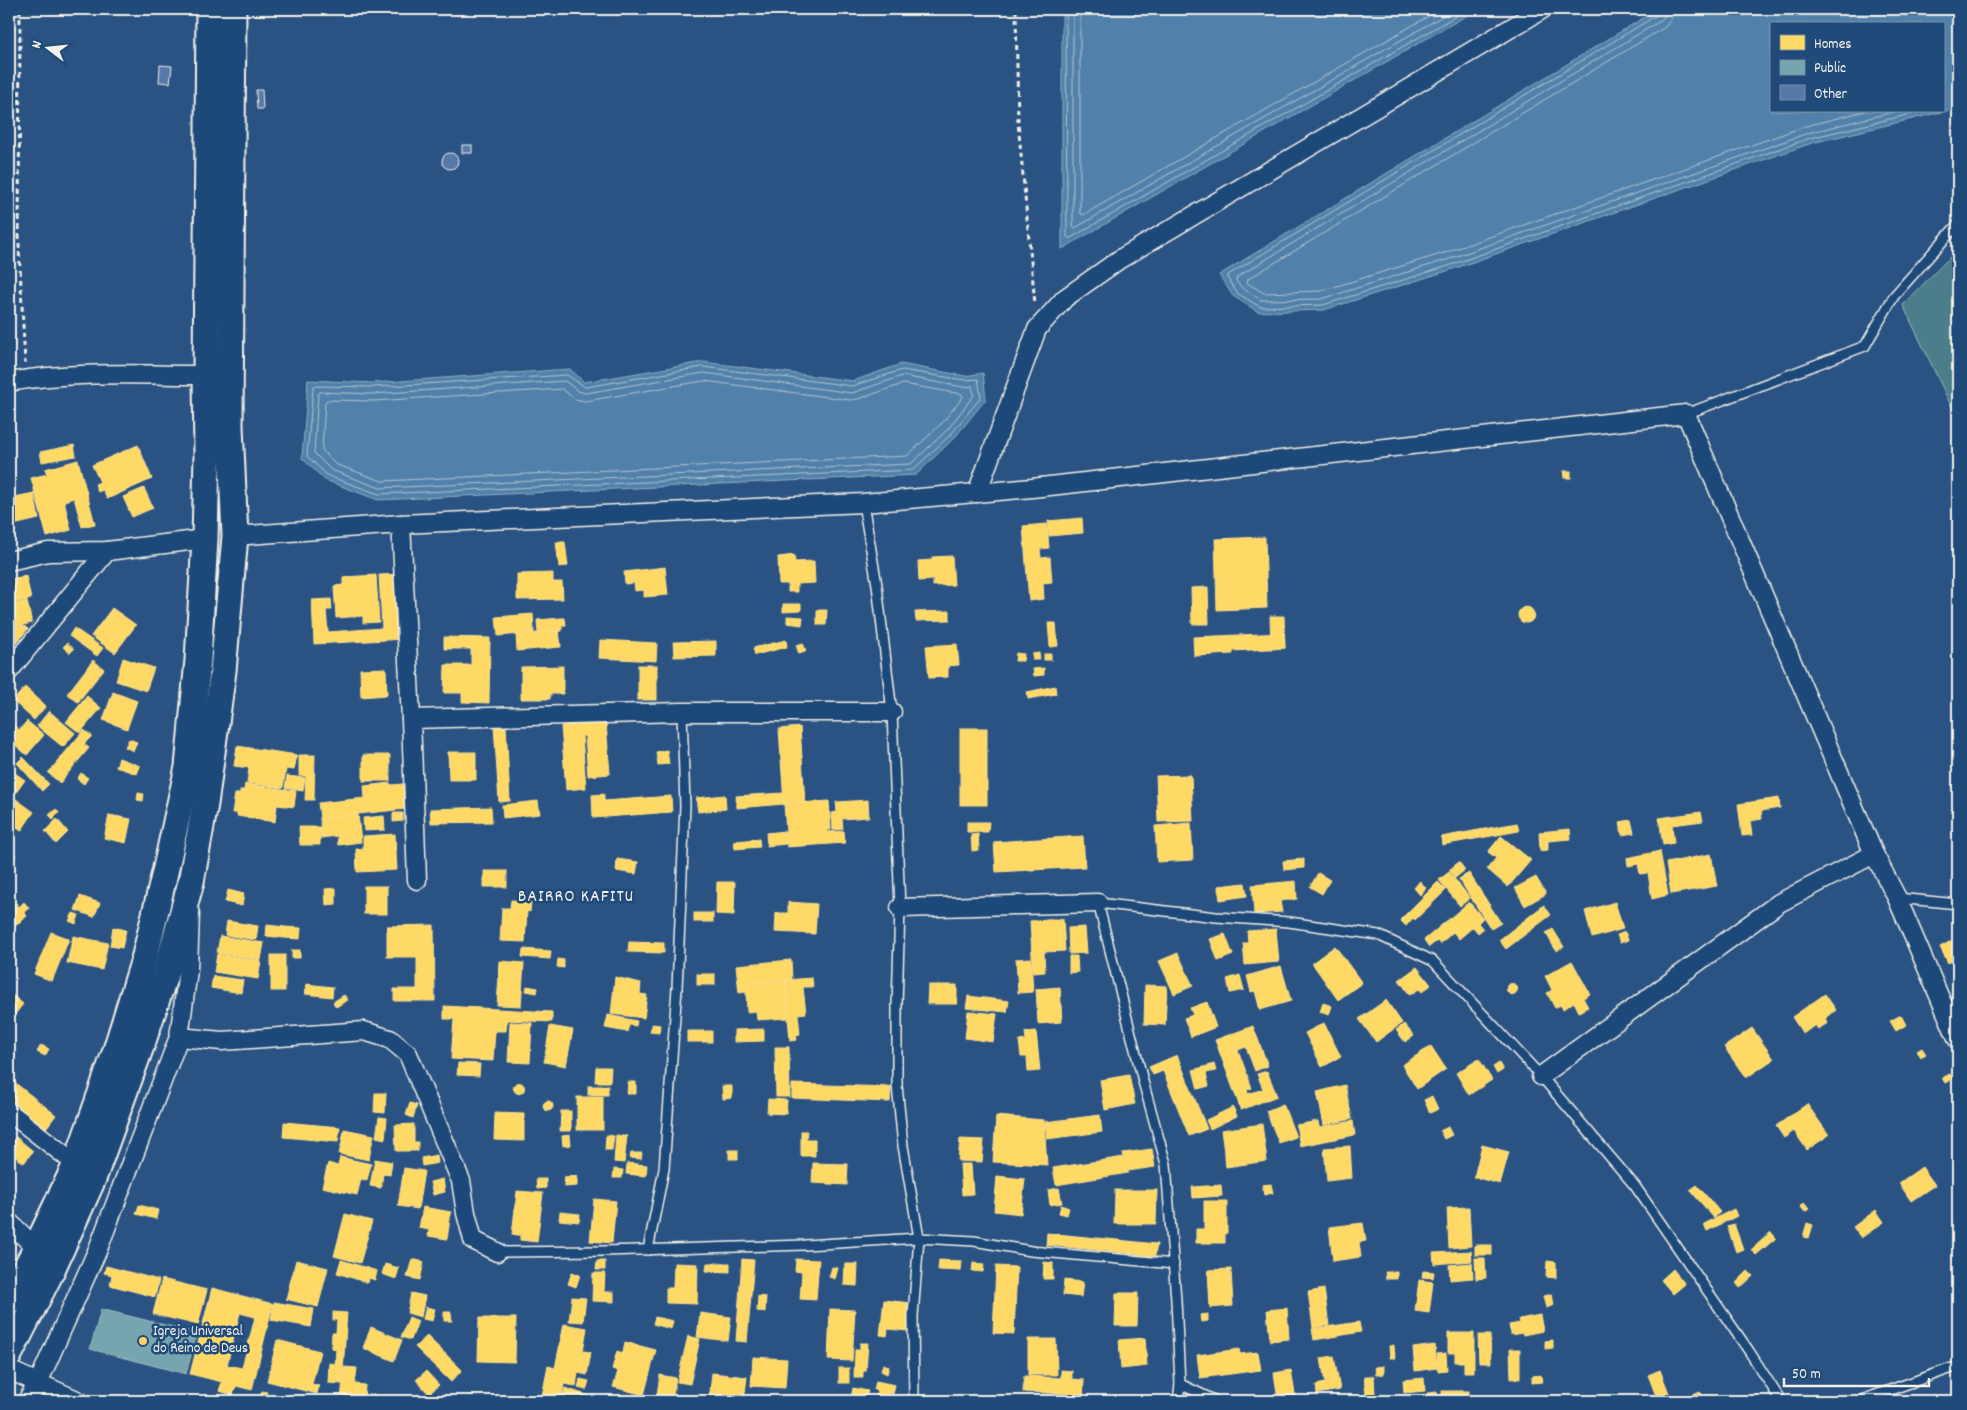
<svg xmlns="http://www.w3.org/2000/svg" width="1967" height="1410" font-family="Dekko,sans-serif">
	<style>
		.green { fill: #4b7d8a; stroke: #a0b7b9 }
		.water { fill: #5181aa; stroke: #92aec3; fill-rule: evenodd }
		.homes { fill: #ffd966; stroke: #fce08d; fill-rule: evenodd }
		.public { fill: #76a5af; stroke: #9cbcc0 }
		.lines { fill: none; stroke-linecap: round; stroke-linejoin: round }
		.shore { stroke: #b3c4cf; stroke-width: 1 }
		.building { fill: #5878a9; stroke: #f4f1e8 }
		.service-casing { stroke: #f4f1e8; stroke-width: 12 }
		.minor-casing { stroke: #f4f1e8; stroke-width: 21 }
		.secondary-casing { stroke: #f4f1e8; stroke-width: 29 }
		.path { stroke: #f4f1e8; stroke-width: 3; stroke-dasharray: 5 4; stroke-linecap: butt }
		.service { stroke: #1f4a7a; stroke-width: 9 }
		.minor { stroke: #1f4a7a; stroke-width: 18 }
		.secondary { stroke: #1f4a7a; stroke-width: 25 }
		.poi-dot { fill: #ffd166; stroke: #1f4a7a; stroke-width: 2 }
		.labels { text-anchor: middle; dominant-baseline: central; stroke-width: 5; stroke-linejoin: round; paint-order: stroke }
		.poi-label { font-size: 15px; fill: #f4f1e8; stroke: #1f4a7a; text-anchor: start }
		.quarter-label { font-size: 18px; letter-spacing: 1px; fill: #f4f1e8; stroke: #1f4a7a }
	</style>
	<rect width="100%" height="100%" fill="#2a5383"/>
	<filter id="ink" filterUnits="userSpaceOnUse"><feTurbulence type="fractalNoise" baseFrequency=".02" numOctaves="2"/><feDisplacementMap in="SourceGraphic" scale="10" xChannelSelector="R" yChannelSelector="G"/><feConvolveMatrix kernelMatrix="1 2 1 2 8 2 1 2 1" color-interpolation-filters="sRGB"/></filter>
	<g filter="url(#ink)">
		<!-- green -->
		<polygon class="green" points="1958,249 1958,420 1903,305"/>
		<!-- water -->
		<g class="water">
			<polygon points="1062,9 1478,9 1062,249"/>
			<path d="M 1658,9 L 1958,9 L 1958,108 L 1812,143 L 1450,270 L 1324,310 L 1258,312 L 1233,296 L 1219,275 ZM 1771,24 L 1943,24 L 1943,111 L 1771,111 Z"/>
			<polygon points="703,362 853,381 901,364 965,376 983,373 986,399 956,436 916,475 378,500 325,480 302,458 308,380 373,383 570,369 584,382"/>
		</g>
		<!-- homes -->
		<g class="homes">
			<polygon points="74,445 76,456 42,462 40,452"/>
			<polygon points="138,445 152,479 107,499 103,490 98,492 95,484 100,482 92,465"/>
			<polygon points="78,460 95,524 82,527 74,498 64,501 71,530 47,537 31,478 47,474 45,469"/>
			<rect x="1564" y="471" width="7" height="7"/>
			<polygon points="144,488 153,508 132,517 123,497"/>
			<polygon points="34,493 39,519 9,526 9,498"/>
			<polygon points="1082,518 1083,533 1049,536 1048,521"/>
			<polygon points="1047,524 1049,548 1040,549 1041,558 1050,557 1052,582 1043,583 1044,599 1029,601 1023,526"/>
			<polygon points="1265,537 1267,608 1217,610 1215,539"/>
			<polygon points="556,542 565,542 568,566 559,567"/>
			<polygon points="794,555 795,562 814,561 815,583 797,584 797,592 788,592 788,584 779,584 778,557"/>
			<polygon points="952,556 954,585 933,586 933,580 919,581 918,561 932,560 932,557"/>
			<polygon points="665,567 668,595 644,597 644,590 635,591 634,583 625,584 624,572"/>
			<polygon points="553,573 553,582 562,582 563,599 517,600 517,574"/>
			<polygon points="400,574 404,639 314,644 312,600 331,599 332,610 326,610 328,632 382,628 379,575"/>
			<polygon points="376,575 379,622 363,623 363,616 336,618 334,586 343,585 343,577"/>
			<polygon points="26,576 31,599 9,604 9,579"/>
			<polygon points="1208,587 1209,624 1192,624 1191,588"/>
			<polygon points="27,601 32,623 11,628 9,605"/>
			<polygon points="783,604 801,604 801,611 783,612"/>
			<circle cx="1526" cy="615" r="8"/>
			<polygon points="112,608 136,625 115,653 91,636"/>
			<polygon points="817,610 827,610 826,625 817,625"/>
			<polygon points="950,611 950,620 916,621 915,612"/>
			<polygon points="533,614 534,633 498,636 496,617"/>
			<polygon points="787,616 803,617 802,625 787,623"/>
			<polygon points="1270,616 1284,616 1285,648 1271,649"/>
			<polygon points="561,618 565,618 566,625 562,626 562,631 538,633 537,620"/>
			<polygon points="1048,623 1056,623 1058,646 1050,647"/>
			<polygon points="24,626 28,629 12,648 9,643 15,636 13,628"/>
			<polygon points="74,628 103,648 97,656 69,636"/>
			<polygon points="559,631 561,647 517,651 516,635"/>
			<polygon points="1284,633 1285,648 1233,651 1233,654 1194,656 1193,637"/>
			<polygon points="444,637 490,638 489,703 462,702 462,693 444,693 445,665 471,665 471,649 444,649"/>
			<polygon points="600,640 657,643 656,661 599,658"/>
			<polygon points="786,640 787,647 755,655 753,648"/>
			<polygon points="716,641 716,656 674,657 673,642"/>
			<polygon points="67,643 74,649 70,653 63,647"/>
			<polygon points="803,643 806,651 799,654 796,645"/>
			<polygon points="957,644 959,665 948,666 948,677 929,678 926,646"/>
			<polygon points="1016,653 1024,654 1023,661 1015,661"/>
			<polygon points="1039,653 1040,660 1033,660 1032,654"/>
			<rect x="1044" y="654" width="7" height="6"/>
			<polygon points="123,658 154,668 146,691 116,681"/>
			<polygon points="93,660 104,669 78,702 67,694"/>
			<rect x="638" y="665" width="19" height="35"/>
			<polygon points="563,666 563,694 550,694 550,699 521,699 521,667"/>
			<polygon points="386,668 387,695 361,697 360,669"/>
			<polygon points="1044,668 1044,675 1034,676 1033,669"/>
			<polygon points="1055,686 1056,694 1028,699 1027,692"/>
			<polygon points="25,687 46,706 34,720 13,701"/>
			<polygon points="113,692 137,701 127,729 103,720"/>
			<polygon points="87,696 101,708 80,733 66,722"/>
			<polygon points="49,711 75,733 63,747 37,726"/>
			<polygon points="27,721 44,735 27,755 9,740 9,725 11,723 19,730"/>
			<polygon points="606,723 610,774 588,776 585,736 582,736 586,788 566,790 561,726"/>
			<polygon points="506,725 510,801 499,802 494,726"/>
			<polygon points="800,727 805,803 784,804 779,729"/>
			<rect x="960" y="728" width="27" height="77"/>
			<polygon points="84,730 92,736 84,744 89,748 60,783 48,773"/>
			<polygon points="129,739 137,742 133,751 125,747"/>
			<polygon points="237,746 297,755 294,770 286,769 283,788 247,783 249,768 234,766"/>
			<polygon points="667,750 669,764 658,765 656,752"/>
			<polygon points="448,752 476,752 476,780 449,780"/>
			<polygon points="299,755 315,755 314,800 305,800 306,776 299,776"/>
			<rect x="363" y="755" width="27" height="26"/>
			<polygon points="23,757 49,784 42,791 17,763"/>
			<polygon points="119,758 140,766 137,774 116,767"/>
			<polygon points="9,763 15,768 9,776"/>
			<polygon points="15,773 25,780 15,794 9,789 9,781"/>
			<polygon points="81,773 88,778 84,784 77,779"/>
			<polygon points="1191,775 1193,821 1158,822 1156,776"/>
			<polygon points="287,776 305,778 303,791 285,788"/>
			<polygon points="390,783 391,785 403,784 406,809 320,818 318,803 365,798 364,786"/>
			<polygon points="245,784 296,791 294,807 277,805 275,822 237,816 237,813 232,813 235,794 240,794 240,790 244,790"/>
			<polygon points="138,793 144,794 143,801 137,800"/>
			<polygon points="783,793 784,804 737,808 736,796"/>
			<polygon points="9,794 34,812 21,831 9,822"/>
			<polygon points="604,794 604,801 671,796 672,812 593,818 592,795"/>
			<polygon points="725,795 726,809 698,812 696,798"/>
			<polygon points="1779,798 1780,808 1761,811 1762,819 1750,821 1752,835 1742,836 1738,804"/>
			<polygon points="868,800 869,817 842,819 843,829 833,830 832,813 837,812 836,802"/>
			<polygon points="538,801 540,814 503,818 502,805"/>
			<polygon points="829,801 831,830 826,830 827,832 844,831 845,843 787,847 784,804"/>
			<polygon points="491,807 492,822 431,823 430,809"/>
			<polygon points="56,809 59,813 53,819 49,815"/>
			<polygon points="1701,812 1703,821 1672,825 1674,843 1663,845 1659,818"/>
			<polygon points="393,813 403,813 403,821 393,822"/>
			<polygon points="358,814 361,842 338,845 337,836 321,838 320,818"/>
			<polygon points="109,815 131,819 126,843 104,838"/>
			<polygon points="384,816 385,830 364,831 363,818"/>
			<polygon points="57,819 68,832 56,844 45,831"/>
			<polygon points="1631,820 1634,833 1622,835 1620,822"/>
			<polygon points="967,822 989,822 988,832 967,832"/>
			<polygon points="1191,823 1193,860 1157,862 1155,826"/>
			<polygon points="1517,823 1519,831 1442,845 1441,837"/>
			<polygon points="299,827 320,827 320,845 300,845"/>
			<polygon points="1570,829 1571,839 1548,841 1548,850 1540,851 1539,832"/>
			<polygon points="785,831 786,844 767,846 766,833"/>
			<polygon points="395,834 397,870 357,872 356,849 363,849 363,836"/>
			<polygon points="978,834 979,850 972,851 971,835"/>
			<polygon points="1083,836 1085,867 996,872 994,842"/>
			<polygon points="1501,836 1531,860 1508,887 1487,869 1496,858 1488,852"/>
			<polygon points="759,839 760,847 735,849 734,841"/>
			<polygon points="9,850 16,855 9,865"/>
			<polygon points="1660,851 1668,895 1652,899 1648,873 1640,874 1638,864 1628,866 1627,858"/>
			<polygon points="1711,854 1717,886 1671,894 1666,863"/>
			<polygon points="617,859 638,862 636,874 616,871"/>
			<polygon points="1304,859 1304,868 1284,870 1283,861"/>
			<polygon points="1459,862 1465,870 1455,878 1449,870"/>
			<rect x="484" y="871" width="23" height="16"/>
			<polygon points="1449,872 1470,898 1460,906 1439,880"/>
			<polygon points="1318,873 1330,880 1322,894 1310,887"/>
			<polygon points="1469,873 1501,923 1491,929 1459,879"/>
			<polygon points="1536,877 1546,894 1525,906 1515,888"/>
			<polygon points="1296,881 1297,899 1280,901 1282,912 1254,914 1252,885"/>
			<polygon points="1420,881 1426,888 1420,895 1414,888"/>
			<polygon points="717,882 735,882 734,915 716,914"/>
			<polygon points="1438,882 1446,890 1415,920 1413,918 1406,926 1400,920"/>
			<polygon points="1245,883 1247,896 1220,900 1218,886"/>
			<rect x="364" y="886" width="23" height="28"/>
			<polygon points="336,888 336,904 326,905 325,889"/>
			<polygon points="228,890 244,894 242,906 225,902"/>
			<polygon points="80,896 100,903 94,917 75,910"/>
			<polygon points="511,900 531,901 530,912 527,911 525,942 500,941 502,908 510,908"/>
			<polygon points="15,902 19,907 24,902 29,908 24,912 27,916 9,931 9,907"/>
			<polygon points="788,902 817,904 815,934 775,932 776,913 788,913"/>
			<polygon points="1469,902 1483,918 1478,923 1483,929 1478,933 1473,927 1459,939 1453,932 1440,944 1437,941 1429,947 1424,940"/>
			<polygon points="1615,902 1623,929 1592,938 1585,911"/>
			<polygon points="1544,905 1551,915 1506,949 1499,940"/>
			<polygon points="73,913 79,915 76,924 69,921"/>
			<rect x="694" y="913" width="19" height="9"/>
			<polygon points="1063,919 1065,951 1044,952 1045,972 1033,973 1030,921"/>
			<polygon points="227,921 258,926 256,940 225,935"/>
			<polygon points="267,925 285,927 284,938 266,936"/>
			<polygon points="434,925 435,1001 394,1001 394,989 417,989 417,957 387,957 387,926"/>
			<polygon points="113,927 126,930 122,948 110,946"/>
			<polygon points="285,927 301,928 300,939 284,938"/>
			<polygon points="1085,927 1087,953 1069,954 1068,928"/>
			<polygon points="1276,929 1279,962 1245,965 1243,943 1248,943 1247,931"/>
			<polygon points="1553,929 1564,947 1556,951 1546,933"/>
			<polygon points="51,932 69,939 52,981 34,974"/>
			<polygon points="1625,932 1628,940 1620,943 1617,935"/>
			<polygon points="1225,934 1233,955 1218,961 1210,939"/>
			<polygon points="73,936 108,943 102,970 67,963"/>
			<polygon points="220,936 264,943 261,960 217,953"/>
			<polygon points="1953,940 1958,951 1958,958 1948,963 1940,947"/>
			<polygon points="629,942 664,943 664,953 628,952"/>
			<polygon points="1335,946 1362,983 1338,1000 1312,963"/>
			<polygon points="523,949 551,951 550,959 522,957"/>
			<rect x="292" y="950" width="8" height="8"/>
			<polygon points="1178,953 1193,986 1174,994 1159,961"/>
			<polygon points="217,954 261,961 258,979 214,972"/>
			<rect x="271" y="955" width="14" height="36"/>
			<polygon points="1069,956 1077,956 1078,972 1069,973"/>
			<polygon points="1031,958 1033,992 1018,993 1016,959"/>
			<polygon points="558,959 564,960 564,968 557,967"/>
			<polygon points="791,960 792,979 738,984 736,965"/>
			<polygon points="500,961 524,963 521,1006 497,1005"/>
			<polygon points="1572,961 1590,994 1583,998 1588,1007 1579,1012 1574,1002 1563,1009 1560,1005 1555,1008 1547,993 1552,990 1545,976"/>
			<polygon points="1281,966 1291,1001 1260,1010 1255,991 1251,992 1247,976"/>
			<polygon points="1417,967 1431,985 1422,992 1419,989 1410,995 1399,980"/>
			<rect x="697" y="974" width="18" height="11"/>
			<polygon points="1240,975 1244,990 1230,993 1227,979"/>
			<polygon points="213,976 243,980 241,993 211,988"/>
			<polygon points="615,977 641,983 640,994 647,995 644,1018 611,1014"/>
			<polygon points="812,978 813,987 803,987 806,1013 798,1014 800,1034 796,1035 797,1040 790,1041 785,980"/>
			<polygon points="785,980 788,1018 757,1020 756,1011 747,1012 746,992 739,993 738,984"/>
			<circle cx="1512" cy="989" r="5.5"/>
			<polygon points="306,984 333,987 332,997 305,994"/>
			<polygon points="928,985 957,985 957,1004 927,1004"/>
			<polygon points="1145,985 1167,986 1165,1025 1144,1024"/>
			<polygon points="527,986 538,988 537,993 526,991"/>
			<polygon points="1060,987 1062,1022 1038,1024 1036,989"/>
			<polygon points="9,992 23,1004 9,1022"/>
			<polygon points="1825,994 1836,1010 1825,1019 1828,1023 1818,1029 1815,1025 1803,1034 1792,1017"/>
			<polygon points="344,995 348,1000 336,1007 333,1002"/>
			<polygon points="968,996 1009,1001 1007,1012 966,1008"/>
			<polygon points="1386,1000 1402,1023 1376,1042 1359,1019"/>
			<polygon points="1207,1002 1216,1027 1191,1037 1184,1018 1193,1015 1190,1008"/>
			<polygon points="1323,1003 1332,1006 1329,1015 1320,1012"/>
			<polygon points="444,1006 552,1012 552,1022 507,1020 506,1031 495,1031 493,1061 451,1059 454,1019 444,1019"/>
			<polygon points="968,1011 997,1014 993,1042 965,1038"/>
			<polygon points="608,1015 637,1021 636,1026 629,1025 627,1032 605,1028"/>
			<polygon points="1901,1015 1906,1025 1896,1031 1890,1021"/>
			<polygon points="510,1022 532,1023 530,1063 508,1062"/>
			<polygon points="1324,1023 1341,1057 1322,1067 1305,1033"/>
			<polygon points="652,1024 660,1025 659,1033 650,1032"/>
			<polygon points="1404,1024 1414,1036 1405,1042 1396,1030"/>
			<polygon points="550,1026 573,1030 566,1066 544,1062"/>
			<polygon points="1253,1026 1268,1066 1255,1071 1246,1047 1238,1050 1252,1088 1247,1090 1248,1094 1263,1089 1257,1074 1267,1071 1277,1096 1241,1110 1215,1040"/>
			<polygon points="1752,1028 1774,1059 1746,1078 1724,1047"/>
			<polygon points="764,1029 764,1041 734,1042 734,1030"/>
			<rect x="687" y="1031" width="25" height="11"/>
			<polygon points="1036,1031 1040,1071 1028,1072 1027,1057 1021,1057 1019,1041 1026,1040 1025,1032"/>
			<polygon points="41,1045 49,1049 45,1056 37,1052"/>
			<polygon points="1431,1046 1446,1069 1417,1089 1402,1065"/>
			<polygon points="775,1047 789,1047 790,1097 776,1097"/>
			<polygon points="1922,1048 1926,1054 1921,1057 1917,1051"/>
			<polygon points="1177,1055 1207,1129 1189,1136 1163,1071 1153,1075 1149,1067"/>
			<polygon points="1479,1059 1492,1080 1469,1095 1456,1073"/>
			<polygon points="458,1063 480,1064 479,1076 457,1075"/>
			<polygon points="1499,1063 1503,1070 1497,1074 1493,1067"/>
			<polygon points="1214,1064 1216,1071 1206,1073 1209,1086 1198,1089 1193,1070"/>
			<polygon points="596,1067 611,1067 610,1082 595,1082"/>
			<polygon points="1950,1074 1953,1079 1945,1083 1942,1078"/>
			<polygon points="1129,1075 1135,1104 1105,1110 1100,1080"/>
			<polygon points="14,1082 56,1115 44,1131 9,1105 9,1090"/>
			<polygon points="628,1082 636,1082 636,1094 627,1094"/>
			<circle cx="519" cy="1088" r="5.5"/>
			<polygon points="792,1084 891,1087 890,1102 792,1098"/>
			<polygon points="1345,1085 1352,1119 1324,1125 1317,1092"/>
			<rect x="588" y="1086" width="20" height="9"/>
			<polygon points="722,1086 732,1086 732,1098 723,1099"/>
			<polygon points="375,1093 386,1093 385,1113 374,1112"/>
			<polygon points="1432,1096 1438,1109 1430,1113 1424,1100"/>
			<rect x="577" y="1097" width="26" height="33"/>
			<polygon points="768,1099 787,1100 786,1114 767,1113"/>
			<circle cx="548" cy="1106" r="5"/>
			<polygon points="410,1103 417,1105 413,1118 406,1115"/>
			<polygon points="1283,1104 1296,1137 1279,1143 1266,1111"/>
			<polygon points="1807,1104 1829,1135 1807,1150 1794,1131 1784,1138 1776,1126"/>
			<polygon points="1233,1107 1237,1116 1210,1129 1206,1120"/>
			<polygon points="561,1111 571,1111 571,1131 560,1131"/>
			<polygon points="495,1113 524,1114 524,1141 494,1140"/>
			<polygon points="1100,1115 1102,1132 1047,1139 1045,1122"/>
			<polygon points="996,1116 1044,1120 1047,1165 993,1162"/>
			<polygon points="379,1117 387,1118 385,1139 376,1137"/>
			<polygon points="1318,1121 1319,1127 1353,1121 1355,1135 1300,1146 1296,1125"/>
			<polygon points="284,1122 340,1127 338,1142 283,1137"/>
			<polygon points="414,1124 414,1142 418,1142 418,1151 396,1151 395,1125"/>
			<polygon points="1262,1124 1267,1161 1226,1167 1221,1130"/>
			<polygon points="1448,1127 1452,1135 1444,1139 1440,1131"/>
			<polygon points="344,1129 374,1135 371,1148 342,1142"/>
			<polygon points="801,1131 807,1131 806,1139 815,1139 815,1156 801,1156"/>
			<polygon points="570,1135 571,1145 563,1146 562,1136"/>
			<polygon points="606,1135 614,1136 612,1150 605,1150"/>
			<polygon points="616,1135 627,1136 624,1163 614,1162"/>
			<polygon points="16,1137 33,1151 24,1163 9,1152 9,1146"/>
			<polygon points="960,1139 984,1140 982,1162 958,1161"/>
			<polygon points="342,1142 371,1148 369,1160 339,1154"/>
			<polygon points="1482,1145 1509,1152 1500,1184 1474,1177"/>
			<polygon points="1350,1146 1352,1178 1327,1181 1324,1148"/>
			<polygon points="1152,1149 1155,1167 1128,1171 1128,1173 1056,1185 1053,1168 1124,1157 1123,1153"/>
			<rect x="729" y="1150" width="9" height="9"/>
			<polygon points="631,1153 642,1153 641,1159 630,1158"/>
			<polygon points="437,1155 438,1163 422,1166 421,1158"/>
			<polygon points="340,1157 371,1164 367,1180 361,1179 357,1195 322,1187 328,1163 338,1166"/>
			<polygon points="375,1159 392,1162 390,1175 383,1174 381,1188 370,1186"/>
			<polygon points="627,1163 647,1165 646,1176 626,1174"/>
			<polygon points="813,1163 848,1164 847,1185 812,1183"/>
			<polygon points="960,1164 971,1164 973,1194 962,1195"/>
			<polygon points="1922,1167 1935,1185 1911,1201 1899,1183"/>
			<polygon points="404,1168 424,1171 418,1209 398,1206"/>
			<polygon points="614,1169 623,1170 622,1178 613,1178"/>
			<polygon points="577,1176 577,1186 565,1187 564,1177"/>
			<polygon points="997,1176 1025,1179 1021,1214 994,1211"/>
			<polygon points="443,1179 445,1192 433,1195 430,1182"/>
			<polygon points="536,1179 546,1179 546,1188 537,1189"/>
			<polygon points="1271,1184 1273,1193 1264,1195 1262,1185"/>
			<polygon points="1221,1185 1222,1196 1193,1198 1192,1187"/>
			<polygon points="1697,1185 1720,1212 1714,1218 1690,1190"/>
			<polygon points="1059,1188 1062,1203 1050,1205 1048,1190"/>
			<polygon points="1115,1190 1157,1190 1156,1224 1114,1224"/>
			<polygon points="517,1191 543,1193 537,1242 520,1240 520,1235 512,1235"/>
			<polygon points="594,1199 616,1201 612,1243 590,1241"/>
			<polygon points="1204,1201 1227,1201 1227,1233 1225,1233 1225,1243 1196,1243 1196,1229 1204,1229"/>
			<polygon points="1804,1203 1809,1209 1805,1212 1800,1206"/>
			<polygon points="139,1205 158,1210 156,1219 136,1214"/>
			<polygon points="1061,1205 1069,1208 1067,1215 1059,1213"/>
			<polygon points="423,1207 451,1212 447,1239 428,1236 429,1230 419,1228"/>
			<polygon points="1469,1207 1471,1246 1449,1248 1447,1208"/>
			<polygon points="1734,1209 1737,1216 1707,1231 1704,1224"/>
			<polygon points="1876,1210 1884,1222 1861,1238 1853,1227"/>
			<polygon points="560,1212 580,1214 579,1222 559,1220"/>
			<polygon points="345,1214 372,1221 360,1263 334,1256"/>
			<polygon points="1363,1223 1366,1241 1359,1242 1361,1257 1333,1261 1329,1227"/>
			<polygon points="1807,1223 1813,1225 1809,1238 1803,1237"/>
			<polygon points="1734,1224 1743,1249 1736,1252 1727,1226"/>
			<polygon points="1771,1232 1776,1238 1756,1255 1751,1250"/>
			<polygon points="1047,1233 1157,1244 1155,1256 1046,1245"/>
			<rect x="1475" y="1245" width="17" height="10"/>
			<polygon points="1471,1251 1472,1261 1434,1264 1433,1253"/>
			<polygon points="1475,1258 1485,1258 1486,1278 1476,1279"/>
			<polygon points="412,1259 424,1262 420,1280 407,1277"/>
			<polygon points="742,1259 754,1260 747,1342 736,1341"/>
			<polygon points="796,1259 819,1260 816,1300 800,1299 802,1272 795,1271"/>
			<polygon points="296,1260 328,1268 318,1307 286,1299"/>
			<polygon points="341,1260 377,1271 375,1280 369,1278 368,1283 337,1273"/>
			<polygon points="939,1260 962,1261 961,1271 938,1270"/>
			<polygon points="597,1261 605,1261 605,1270 596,1270"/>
			<polygon points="1547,1261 1556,1262 1556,1278 1546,1277"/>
			<polygon points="1044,1262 1053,1263 1053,1279 1043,1279"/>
			<polygon points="674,1263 698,1264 697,1304 666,1303 666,1288 673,1288"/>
			<polygon points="707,1263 730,1263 730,1272 706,1271"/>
			<polygon points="973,1263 984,1264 983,1272 972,1271"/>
			<polygon points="1472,1263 1473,1278 1450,1280 1449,1265"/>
			<polygon points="385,1264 399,1268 396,1279 382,1274"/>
			<polygon points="845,1264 858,1264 857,1286 844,1285"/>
			<polygon points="106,1266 159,1280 155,1297 110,1285 112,1275 104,1273"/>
			<polygon points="996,1266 1017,1267 1014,1334 993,1333"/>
			<polygon points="832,1267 838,1268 835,1279 829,1277"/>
			<polygon points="1231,1269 1233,1306 1210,1308 1208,1270"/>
			<polygon points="1673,1269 1685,1284 1673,1294 1661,1280"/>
			<polygon points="1423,1271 1434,1272 1433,1278 1422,1277"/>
			<polygon points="1748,1271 1753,1276 1740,1288 1736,1283"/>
			<polygon points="572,1272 580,1275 576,1287 568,1284"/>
			<polygon points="1385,1272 1397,1272 1397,1279 1386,1279"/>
			<polygon points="593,1273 605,1273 604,1292 614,1292 614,1302 592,1301"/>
			<polygon points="162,1279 207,1290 198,1325 153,1314"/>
			<polygon points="1064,1280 1083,1282 1081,1297 1063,1295"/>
			<polygon points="1419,1280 1433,1282 1429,1313 1415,1311"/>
			<path d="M 212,1288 L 273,1304 L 252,1390 L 236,1386 L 233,1395 L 219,1391 L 222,1382 L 190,1374 ZM 240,1313 L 255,1317 L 242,1368 L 227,1365 Z"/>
			<polygon points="1324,1289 1329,1325 1313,1328 1308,1292"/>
			<polygon points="411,1293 425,1296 421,1317 407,1313"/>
			<polygon points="1116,1293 1138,1293 1137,1326 1115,1326"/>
			<polygon points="1552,1294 1554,1305 1546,1308 1543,1296"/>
			<polygon points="758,1296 766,1297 765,1312 757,1311"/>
			<polygon points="572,1297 586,1298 583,1322 569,1321"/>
			<polygon points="884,1300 911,1303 907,1331 888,1329 887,1336 880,1335"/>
			<polygon points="274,1302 314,1309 311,1327 271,1320"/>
			<polygon points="426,1307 435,1309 432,1321 423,1319"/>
			<polygon points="1287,1308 1289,1339 1270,1341 1267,1310"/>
			<polygon points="830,1309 855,1310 852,1361 828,1360"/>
			<polygon points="333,1312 347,1313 342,1384 328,1383 329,1363 335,1364 336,1349 331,1348 332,1333 336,1333 337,1320 333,1320"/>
			<polygon points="444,1312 451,1312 452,1321 444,1321"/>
			<polygon points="700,1313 731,1317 728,1341 697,1337"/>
			<polygon points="1208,1314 1208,1321 1201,1322 1200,1315"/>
			<polygon points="1540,1315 1543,1331 1523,1335 1522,1333 1511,1335 1509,1325 1520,1323 1519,1319"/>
			<polygon points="409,1317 418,1321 411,1340 401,1337"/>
			<polygon points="655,1317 673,1321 671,1329 653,1324"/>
			<polygon points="479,1318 516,1318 515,1362 478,1361"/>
			<polygon points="1359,1322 1361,1332 1314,1340 1312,1329"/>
			<polygon points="564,1324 587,1328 583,1351 591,1352 587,1375 578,1373 576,1386 564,1384 561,1401 541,1401 548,1366 555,1368"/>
			<polygon points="371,1327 402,1340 394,1361 363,1348"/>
			<polygon points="1448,1333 1474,1333 1474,1372 1464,1372 1464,1362 1455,1362 1455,1353 1448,1353"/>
			<polygon points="1478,1335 1490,1335 1491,1363 1479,1363"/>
			<polygon points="427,1336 462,1370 451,1382 415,1347"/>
			<polygon points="688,1336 700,1339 690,1384 677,1382"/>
			<polygon points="1145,1338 1147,1366 1121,1369 1119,1340"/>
			<polygon points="1028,1339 1056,1339 1057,1375 1028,1375"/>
			<polygon points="277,1340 320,1351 312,1384 319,1386 317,1394 267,1381"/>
			<polygon points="1553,1340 1553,1348 1545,1349 1545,1341"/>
			<polygon points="625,1342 656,1350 644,1395 613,1387 618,1371 612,1369 617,1351 623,1353"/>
			<polygon points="860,1343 868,1343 866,1371 863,1371 863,1378 854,1378 855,1350 860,1350"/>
			<polygon points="1394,1345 1395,1358 1390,1358 1389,1346"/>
			<polygon points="1435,1345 1437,1368 1415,1371 1413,1348"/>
			<polygon points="1239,1349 1240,1354 1258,1352 1261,1370 1200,1378 1197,1355"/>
			<polygon points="1510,1349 1520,1349 1520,1378 1511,1379"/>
			<polygon points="1446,1353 1447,1370 1438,1371 1437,1354"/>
			<polygon points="1334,1356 1340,1390 1317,1394 1316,1385 1325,1383 1321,1358"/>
			<polygon points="753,1357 787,1359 785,1388 751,1386"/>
			<polygon points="883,1364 889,1366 887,1374 881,1371"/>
			<polygon points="1384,1366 1384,1374 1376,1375 1375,1367"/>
			<polygon points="344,1367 357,1368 355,1384 365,1385 364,1401 341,1401"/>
			<rect x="839" y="1368" width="10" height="15"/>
			<polygon points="1061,1370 1072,1371 1072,1379 1084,1380 1083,1401 1069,1401 1069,1394 1023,1392 1024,1376 1061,1378"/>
			<polygon points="1291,1370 1296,1400 1278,1401 1274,1373"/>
			<polygon points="1660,1370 1672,1401 1658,1401 1648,1375"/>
			<polygon points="426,1371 439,1385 429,1394 416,1380"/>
			<polygon points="712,1373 747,1377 744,1401 709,1401"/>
			<polygon points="660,1375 676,1378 672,1401 656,1401"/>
			<polygon points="1541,1375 1542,1382 1532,1383 1532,1376"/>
			<polygon points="1364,1376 1374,1376 1375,1394 1366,1395"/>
			<polygon points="1424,1378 1425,1391 1404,1393 1403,1380"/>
			<polygon points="580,1379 589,1381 586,1390 578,1388"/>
			<polygon points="876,1381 895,1385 893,1394 889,1393 887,1401 875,1400 877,1391 874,1390"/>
			<polygon points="565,1388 602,1400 602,1401 572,1401 562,1398"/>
			<polygon points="853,1388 868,1391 865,1401 851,1398"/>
			<polygon points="262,1391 267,1392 265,1401 259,1401"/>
			<rect x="1442" y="1391" width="27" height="10"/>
			<polygon points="1700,1391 1705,1401 1678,1401"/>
			<polygon points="1437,1392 1438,1401 1428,1401 1427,1393"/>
			<polygon points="1424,1396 1425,1401 1412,1401 1411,1398"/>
			<polygon points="1388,1397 1388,1401 1368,1401 1368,1399"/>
		</g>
		<!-- public -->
		<polygon class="public" points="101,1309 197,1333 186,1374 90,1349"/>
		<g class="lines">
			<!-- shore -->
			<g class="shore">
				<polyline points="1066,9 1067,236 1069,239 1468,9"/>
				<polyline points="1073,9 1073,226 1075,228 1455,9"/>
				<polyline points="1080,9 1080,213 1083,215 1441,9"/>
				<polyline points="1660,9 1657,15 1228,275 1228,279 1237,293 1260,307 1323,305 1448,266 1810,138 1924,111"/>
				<polyline points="1666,9 1665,16 1660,21 1237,277 1236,281 1242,288 1261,300 1322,299 1446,260 1808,133 1897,111"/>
				<polyline points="1674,9 1671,19 1665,27 1248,279 1247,283 1264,293 1321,291 1444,253 1806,126 1865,111"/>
				<polygon points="703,367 852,386 902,370 964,380 978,379 981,397 952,433 913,470 379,494 328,476 307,456 313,388 314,386 373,387 567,375 585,387"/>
				<polygon points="704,373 852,393 902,376 963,387 972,386 974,395 948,429 911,464 380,488 331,470 314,453 318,394 320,392 373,394 565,381 578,391 585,393"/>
				<polygon points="704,381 851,400 858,399 903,384 962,394 963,397 942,423 907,456 382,481 335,464 322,450 325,402 327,400 374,401 562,389 575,399 585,401"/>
			</g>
		</g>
		<!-- building -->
		<g class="building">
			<polygon points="160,65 172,66 170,83 159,82"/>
			<polygon points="256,90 262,90 263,109 257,109"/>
			<rect x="462" y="145" width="10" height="8"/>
			<circle cx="450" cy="161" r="8"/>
		</g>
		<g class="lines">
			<!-- service casing -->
			<g class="service-casing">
				<g id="service">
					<polyline points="1686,414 1865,346 1894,296 1958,224"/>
					<polyline points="863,503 877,585 892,712 900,908 897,1005 897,1085 903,1146 919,1238 913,1316 914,1401"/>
					<polyline points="1897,898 1958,904"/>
					<polyline points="648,1250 664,1169 677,988 685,806 682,712"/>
					<polyline points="497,1252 604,1251 805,1245 919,1238 974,1241 1031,1251 1174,1264"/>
					<polyline points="1180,1384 1216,1401"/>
					<polyline points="1178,1401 1180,1384 1176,1300 1166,1164 1144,1085 1098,903 1216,917 1289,922 1378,935 1433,961 1541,1076 1635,1186 1749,1351 1781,1401"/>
					<polyline points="1859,1401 1952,1368 1958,1368"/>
				</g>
			</g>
			<!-- minor casing -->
			<g class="minor-casing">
				<g id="minor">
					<path d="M 9,382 C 73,371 141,375 206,375"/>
					<polyline points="977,493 1037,329 1065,298 1120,259 1543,9"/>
					<polyline points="401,524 411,719 417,880"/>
					<polyline points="235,536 401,524 863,503 1032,488 1686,414 1874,854 1897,898 1958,1040"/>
					<polyline points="9,561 48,552 107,551 205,539"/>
					<polyline points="9,671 107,551"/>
					<polyline points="411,719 682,712 892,712"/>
					<polyline points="900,908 1098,903"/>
					<polyline points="179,1037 222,1041 364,1031 390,1039 408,1054 461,1181 466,1213 473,1240 497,1252"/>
					<polyline points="1541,1076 1779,903 1874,854"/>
					<polyline points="9,1112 76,1164"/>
					<polyline points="9,1222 36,1248"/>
					<polyline points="9,1370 79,1401"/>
					<polyline points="27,1401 38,1383 98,1249 179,1037 188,970 190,913"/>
				</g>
			</g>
			<!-- secondary casing -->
			<g class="secondary-casing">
				<g id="secondary">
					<polyline points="9,1301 36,1248 76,1164 115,1053 145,956 166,868 188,767 198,660 205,539 207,455 206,375 209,9"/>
					<polyline points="9,1355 50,1274 93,1179 144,1038 167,969 191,882 205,804 223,671 235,536 230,426 233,9"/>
				</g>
			</g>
			<!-- path -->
			<g class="path">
				<polyline points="20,9 19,248 25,363"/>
				<polyline points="1016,9 1018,122 1035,304"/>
			</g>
			<!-- service -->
			<use href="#service" class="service"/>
			<!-- minor -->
			<use href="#minor" class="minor"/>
			<!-- secondary -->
			<use href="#secondary" class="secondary"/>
		</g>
	</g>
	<!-- markers -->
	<circle class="poi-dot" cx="143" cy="1341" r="5"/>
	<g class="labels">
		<!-- poi labels -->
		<g class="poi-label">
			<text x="153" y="1332">Igreja Universal<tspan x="153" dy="17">do Reino de Deus</tspan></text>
		</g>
		<!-- quarter labels -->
		<g class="quarter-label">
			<text x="576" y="897">BAIRRO KAFITU</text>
		</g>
	</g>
	<!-- margin -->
	<rect width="1967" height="1410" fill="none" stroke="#1f4a7a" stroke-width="30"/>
	<rect x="15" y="15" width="1937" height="1380" fill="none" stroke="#f4f1e8" stroke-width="2" filter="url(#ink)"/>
	<!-- legend -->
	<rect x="1770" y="22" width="175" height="90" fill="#1f4a7a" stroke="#748da6"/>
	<rect x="1780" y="35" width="25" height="15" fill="#ffd966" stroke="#748da6"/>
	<text x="1814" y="48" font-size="15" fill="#f4f1e8">Homes</text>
	<rect x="1780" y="60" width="25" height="15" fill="#76a5af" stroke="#748da6"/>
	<text x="1814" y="72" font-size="15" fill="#f4f1e8">Public</text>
	<rect x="1780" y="85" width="25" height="15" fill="#5878a9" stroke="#748da6"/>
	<text x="1814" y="98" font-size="15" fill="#f4f1e8">Other</text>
	<!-- north arrow -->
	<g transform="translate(48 48) rotate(286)" stroke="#1f4a7a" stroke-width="4" paint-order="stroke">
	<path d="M0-4L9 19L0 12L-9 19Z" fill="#f4f1e8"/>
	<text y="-8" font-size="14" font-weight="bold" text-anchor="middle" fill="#f4f1e8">N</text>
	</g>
	<!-- scale -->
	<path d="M1784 1378v8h145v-8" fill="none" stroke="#f4f1e8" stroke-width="2.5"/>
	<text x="1792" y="1378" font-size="15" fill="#f4f1e8" stroke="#1f4a7a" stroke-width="4" paint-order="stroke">50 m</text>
</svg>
